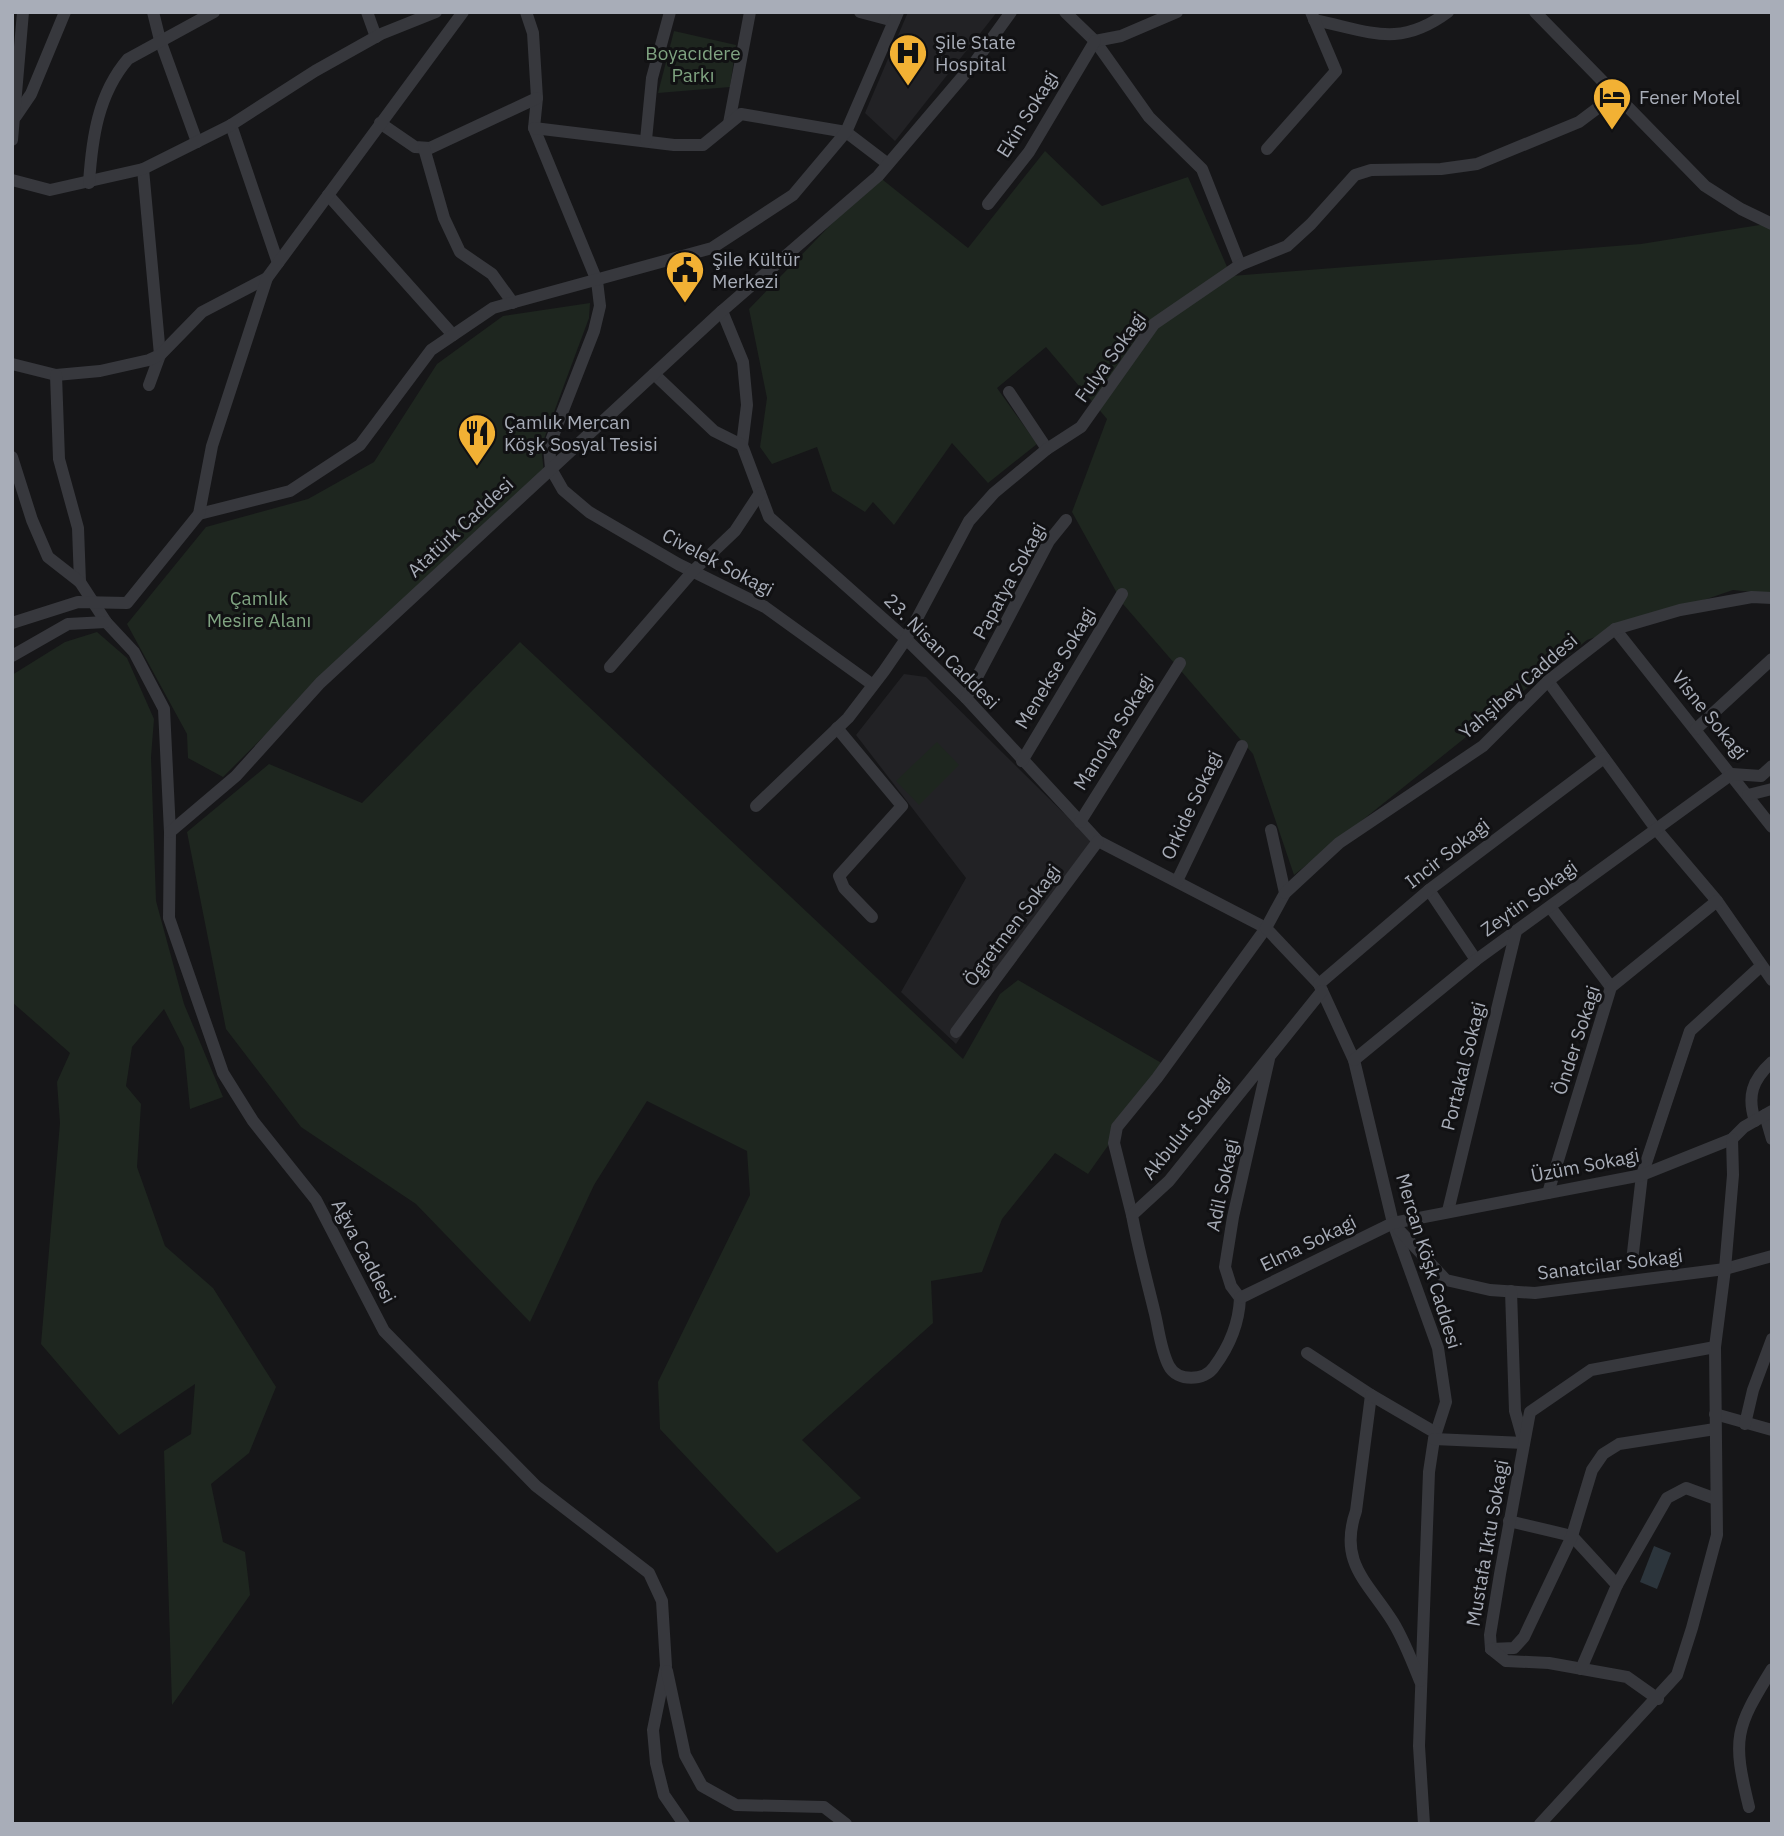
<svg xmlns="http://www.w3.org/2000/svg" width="1784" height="1836" font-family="'IBM Plex Sans',sans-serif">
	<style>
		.built { fill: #222225 }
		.green { fill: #1e261f }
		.water { fill: #2c353c }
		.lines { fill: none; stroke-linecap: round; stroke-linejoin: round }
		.minor { stroke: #37383d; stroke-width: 12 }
		.labels { text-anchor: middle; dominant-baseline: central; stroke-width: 6; stroke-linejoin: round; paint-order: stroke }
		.poi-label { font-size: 19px; fill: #a8adb8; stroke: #111113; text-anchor: start }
		.park-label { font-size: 19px; fill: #7fa381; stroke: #111113 }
		.street-label { font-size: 19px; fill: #a8adb8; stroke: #111113 }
	</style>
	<rect width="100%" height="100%" fill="#161618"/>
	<!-- built -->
	<g class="built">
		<polygon points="908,12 997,12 895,141 865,113"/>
		<polygon points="904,674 926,677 1092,841 956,1044 901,992 966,878 856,735"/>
	</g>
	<!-- green -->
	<g class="green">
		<polygon points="674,31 736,45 730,87 658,93"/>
		<polygon points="1045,151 1102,206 1188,177 1231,276 1641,244 1772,223 1772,594 1733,590 1587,640 1294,875 1253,754 1123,604 1072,512 1107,419 1046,347 997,388 1037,444 988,483 952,443 894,525 873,502 865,512 832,491 817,447 772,464 760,447 767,398 749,309 878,176 968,248"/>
		<polygon points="590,303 589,318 541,447 544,472 319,681 223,777 188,758 187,734 127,624 206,527 308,499 374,462 437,364 503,316"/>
		<polygon points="97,632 127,658 154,719 151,757 156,901 184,1004 223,1097 190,1109 184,1048 164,1009 132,1047 126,1086 141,1104 137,1167 165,1246 213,1288 276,1387 249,1453 211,1484 223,1542 245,1552 250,1595 172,1705 164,1451 191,1434 195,1384 119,1435 41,1344 60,1123 57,1082 70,1053 12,1002 12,675 65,642"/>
		<polygon points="520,642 963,1059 1000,994 1018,980 1165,1065 1088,1174 1055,1153 1002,1219 982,1272 931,1281 933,1323 802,1440 861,1498 777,1553 660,1429 658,1382 750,1195 747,1151 647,1101 594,1185 530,1322 416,1204 301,1127 226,1029 187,832 269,764 362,803"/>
		<polygon points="937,742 959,765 919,805 896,781"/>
	</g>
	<!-- water -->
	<polygon class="water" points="1654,1546 1671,1553 1657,1589 1640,1582"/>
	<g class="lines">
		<!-- minor -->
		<g class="minor">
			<polyline points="153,12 160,40 197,142"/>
			<polyline points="367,12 376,37"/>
			<polyline points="526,12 533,33 537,98 534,128 597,281 600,306 594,331 549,446 551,469 563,490 589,512 678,564 765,607 873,685"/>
			<polyline points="860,12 894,21"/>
			<polyline points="1065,12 1095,41 1149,117 1202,169 1240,265"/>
			<polyline points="1535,12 1705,186 1741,209 1772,224"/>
			<path d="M 1314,20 C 1370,31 1398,49 1448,12"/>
			<polyline points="1095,41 1121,36 1177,12"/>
			<polyline points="16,116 31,94 65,12"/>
			<polyline points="380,123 415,147 430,148 537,98"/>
			<polyline points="729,123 750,12"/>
			<polyline points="231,125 278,263"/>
			<polyline points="534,128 674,145 703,145 741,114 846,132 888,164"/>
			<polyline points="12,140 23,12"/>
			<polyline points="646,140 652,78 670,12"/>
			<polyline points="424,148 444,218 460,252 492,274 513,303"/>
			<polyline points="1267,149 1336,71 1311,12"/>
			<polyline points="143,169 160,355 149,385"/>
			<polyline points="12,180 50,190 143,169 231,125 315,71 381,34 436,12"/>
			<path d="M 89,183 C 92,138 98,94 128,59 L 214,12"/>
			<polyline points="328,195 453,335"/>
			<polyline points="988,204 1029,152 1095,41"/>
			<polyline points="722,311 743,362 747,405 742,445 769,517 906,639 966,698 1098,841 1266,928 1157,1078 1117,1127 1114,1143 1132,1215"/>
			<polyline points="12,364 56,375 100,371 149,360 160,355 202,312 267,278"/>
			<polyline points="654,374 714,431 742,445"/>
			<polyline points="56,375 59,459 78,528 80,582"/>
			<polyline points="1009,392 1047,449"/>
			<polyline points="12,457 32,520 48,557 80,582 106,622 134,652 164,709 170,832 169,918 223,1073 253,1121 316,1200 384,1331 536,1486 649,1573 662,1601 666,1666 653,1730 656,1763 664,1795 684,1824"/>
			<polyline points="199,514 290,491 360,445 431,350 493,308 712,248 793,195 846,132 898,12"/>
			<polyline points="12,623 78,602 127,603 199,514 212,446 267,278 463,12"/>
			<polyline points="1615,629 1772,827"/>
			<polyline points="12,656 68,624 106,622"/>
			<polyline points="610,667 693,571 735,531 760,493"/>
			<polyline points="1548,681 1656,829 1717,901 1772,980"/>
			<polyline points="966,698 1049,541 1066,520"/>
			<polyline points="837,728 902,806 839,876 844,888 872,917"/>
			<polyline points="1696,729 1772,659"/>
			<polyline points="1022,761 1122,594"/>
			<polyline points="1748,795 1772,789"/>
			<polyline points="756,806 848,718 884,671 906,639 969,521 994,493 1047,449 1081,427 1154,324 1240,265 1287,246 1311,224 1355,175 1371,170 1441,169 1477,164 1579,122 1615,95"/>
			<polyline points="1080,822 1180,663"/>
			<polyline points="1271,830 1285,893 1266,928 1319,984 1354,1060 1393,1223 1438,1348 1446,1402 1434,1439 1429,1472 1419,1746 1424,1824"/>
			<polyline points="170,832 236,776 320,683 722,311 878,176 975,62 1011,12"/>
			<polyline points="1177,881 1242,746"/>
			<polyline points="1429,890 1476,960"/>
			<polyline points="1285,893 1339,843 1483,746 1548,681 1615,629 1680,610 1752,597 1772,598"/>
			<polyline points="1550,907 1611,987"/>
			<polyline points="1319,984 1429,890 1604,758"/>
			<polyline points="956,1032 1098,841"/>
			<path d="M 1269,1059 L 1233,1217 L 1225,1267 L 1231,1286 L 1240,1298 C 1239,1323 1229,1347 1214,1367 C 1205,1381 1177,1382 1169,1366 C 1161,1351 1159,1331 1155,1314 C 1147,1281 1138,1248 1132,1215 L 1169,1181 L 1322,991"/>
			<polyline points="1354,1060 1476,960 1732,774 1761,776 1772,766"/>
			<polyline points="1765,1115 1772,1139"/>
			<path d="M 1755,1121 C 1747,1096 1752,1080 1772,1062"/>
			<polyline points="1548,1193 1611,987 1717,901"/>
			<polyline points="1448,1211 1516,931"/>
			<polyline points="1399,1230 1446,1280 1490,1290 1535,1293 1725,1269 1772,1256"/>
			<polyline points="1632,1261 1642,1175 1690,1031 1761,966"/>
			<polyline points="1240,1298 1393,1223 1642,1175 1732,1139 1744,1127 1772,1111"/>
			<path d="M 1307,1353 L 1371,1395 L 1356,1511 C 1338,1563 1368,1582 1393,1622 C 1404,1640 1412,1661 1420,1681"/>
			<polyline points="1371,1395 1436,1433"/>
			<polyline points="1715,1414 1772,1430"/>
			<polyline points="1745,1424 1753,1390 1772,1339"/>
			<polyline points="1434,1439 1524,1443 1515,1411 1511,1291"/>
			<polyline points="1509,1521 1572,1536 1617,1585"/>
			<polyline points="1491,1649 1490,1635 1500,1574 1530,1412 1591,1370 1715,1347"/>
			<polyline points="1491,1649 1514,1648 1524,1637 1572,1536 1592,1470 1603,1454 1619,1444 1715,1429"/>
			<polyline points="1491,1649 1506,1661 1549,1663 1627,1677 1658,1699"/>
			<polyline points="1581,1669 1617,1585 1667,1498 1686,1488 1716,1499"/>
			<polyline points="667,1671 685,1755 702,1786 736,1805 824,1807 846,1824"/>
			<path d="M 1749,1807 C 1732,1738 1735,1729 1772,1669"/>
			<polyline points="1540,1824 1677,1675 1692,1628 1717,1535 1715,1347 1725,1269 1733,1175 1732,1139"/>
		</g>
	</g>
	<!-- icons -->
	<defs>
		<g id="hospital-pin" transform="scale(2.0125)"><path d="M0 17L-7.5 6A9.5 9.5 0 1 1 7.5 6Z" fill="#f2b134" stroke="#111113"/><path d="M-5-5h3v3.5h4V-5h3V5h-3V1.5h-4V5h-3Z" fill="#111"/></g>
		<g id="hotel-pin" transform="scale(2.0125)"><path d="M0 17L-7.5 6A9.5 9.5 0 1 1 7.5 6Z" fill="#f2b134" stroke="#111113"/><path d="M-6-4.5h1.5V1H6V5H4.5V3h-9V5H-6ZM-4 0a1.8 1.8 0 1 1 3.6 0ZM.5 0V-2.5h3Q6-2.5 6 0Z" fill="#111"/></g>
		<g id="civic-pin" transform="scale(2.0125)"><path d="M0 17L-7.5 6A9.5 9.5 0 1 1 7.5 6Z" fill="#f2b134" stroke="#111113"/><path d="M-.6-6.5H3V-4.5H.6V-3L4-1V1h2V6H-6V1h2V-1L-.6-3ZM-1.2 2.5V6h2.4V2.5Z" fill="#111"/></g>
		<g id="restaurant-pin" transform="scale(2.0125)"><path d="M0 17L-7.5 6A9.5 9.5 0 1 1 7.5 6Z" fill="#f2b134" stroke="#111113"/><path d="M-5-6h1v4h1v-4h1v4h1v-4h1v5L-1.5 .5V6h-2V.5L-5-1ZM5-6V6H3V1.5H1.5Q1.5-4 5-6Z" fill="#111"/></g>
	</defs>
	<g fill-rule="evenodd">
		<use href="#hospital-pin" x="908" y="53"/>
		<use href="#hotel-pin" x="1612" y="97"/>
		<use href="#civic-pin" x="685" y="270"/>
		<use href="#restaurant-pin" x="477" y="433"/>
	</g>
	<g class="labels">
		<!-- poi labels -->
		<g class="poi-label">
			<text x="935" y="42">Şile State<tspan x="935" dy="22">Hospital</tspan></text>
			<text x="1639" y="97">Fener Motel</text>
			<text x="712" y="259">Şile Kültür<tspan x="712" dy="22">Merkezi</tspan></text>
			<text x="504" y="422">Çamlık Mercan<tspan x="504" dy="22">Köşk Sosyal Tesisi</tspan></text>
		</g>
		<!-- park labels -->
		<g class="park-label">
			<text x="693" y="53">Boyacıdere<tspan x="693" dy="22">Parkı</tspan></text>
			<text x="259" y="598">Çamlık<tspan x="259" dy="22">Mesire Alanı</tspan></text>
		</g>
		<!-- street labels -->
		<g class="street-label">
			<text transform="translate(1027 114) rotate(-58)">Ekin Sokagi</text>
			<text transform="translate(1110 357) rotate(-54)">Fulya Sokagi</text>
			<text transform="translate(460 527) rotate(-43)">Atatürk Caddesi</text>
			<text transform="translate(718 562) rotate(28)">Civelek Sokagi</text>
			<text transform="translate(1009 581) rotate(-61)">Papatya Sokagi</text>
			<text transform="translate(942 651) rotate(45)">23. Nisan Caddesi</text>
			<text transform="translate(1055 668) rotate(-59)">Menekse Sokagi</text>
			<text transform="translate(1518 686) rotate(-41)">Yahşibey Caddesi</text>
			<text transform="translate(1710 715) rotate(51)">Visne Sokagi</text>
			<text transform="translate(1113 732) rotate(-58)">Manolya Sokagi</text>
			<text transform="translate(1191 805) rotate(-65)">Orkide Sokagi</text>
			<text transform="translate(1447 853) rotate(-38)">Incir Sokagi</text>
			<text transform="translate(1529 898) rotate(-36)">Zeytin Sokagi</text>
			<text transform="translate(1012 925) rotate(-53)">Ögretmen Sokagi</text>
			<text transform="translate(1576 1040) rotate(-72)">Önder Sokagi</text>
			<text transform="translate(1463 1066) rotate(-76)">Portakal Sokagi</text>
			<text transform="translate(1186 1127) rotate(-51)">Akbulut Sokagi</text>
			<text transform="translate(1585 1165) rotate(-11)">Üzüm Sokagi</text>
			<text transform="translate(1222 1185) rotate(-78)">Adil Sokagi</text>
			<text transform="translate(1308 1243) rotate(-26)">Elma Sokagi</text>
			<text transform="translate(364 1251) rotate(62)">Ağva Caddesi</text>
			<text transform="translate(1429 1261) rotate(73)">Mercan Köşk Caddesi</text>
			<text transform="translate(1610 1264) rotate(-7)">Sanatcilar Sokagi</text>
			<text transform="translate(1487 1543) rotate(-80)">Mustafa Iktu Sokagi</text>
		</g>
	</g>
	<!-- border -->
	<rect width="1784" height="1836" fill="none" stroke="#a8adb8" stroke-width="28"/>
</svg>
